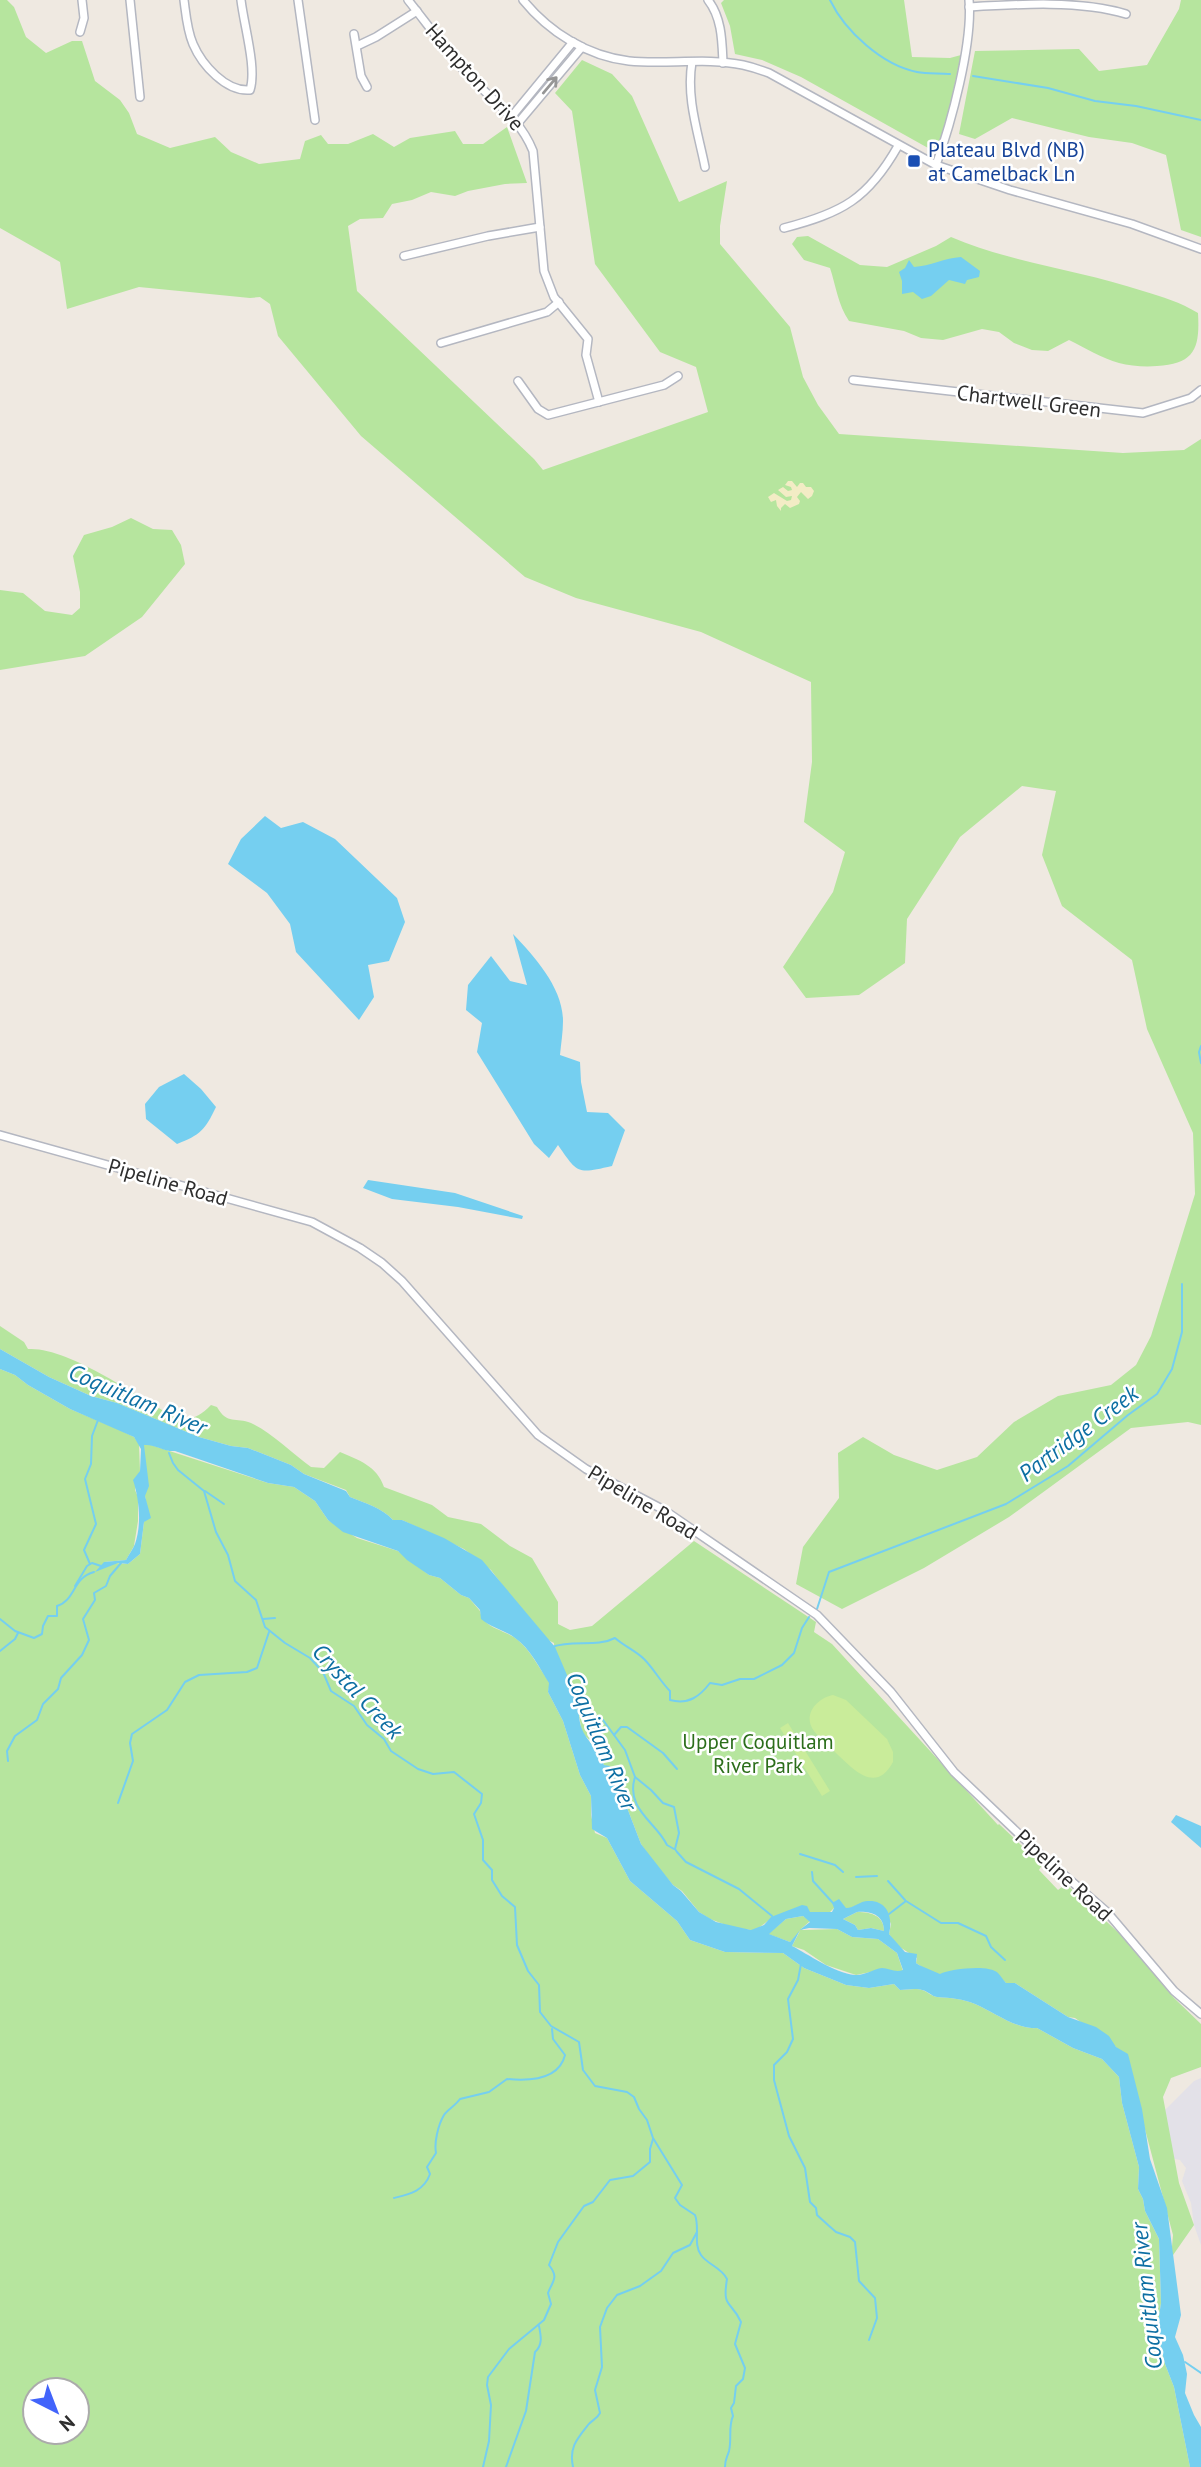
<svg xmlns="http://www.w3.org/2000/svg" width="1201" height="2467" font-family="'PT Sans',sans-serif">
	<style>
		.industrial { fill: #e3e1e8 }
		.green { fill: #b6e59e; fill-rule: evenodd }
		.sand { fill: #f3ecc5 }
		.pitch { fill: #c9ec9a }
		.water { fill: #75cff0; fill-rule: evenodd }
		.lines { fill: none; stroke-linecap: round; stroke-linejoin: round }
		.stream { stroke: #75cff0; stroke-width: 2 }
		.minor-casing { stroke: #b4b7c1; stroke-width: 10 }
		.minor { stroke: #fff; stroke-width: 7 }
		.oneway { stroke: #969696 }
		.transit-dot { fill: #1a4fb4; stroke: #fff; stroke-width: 2.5 }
		.labels { text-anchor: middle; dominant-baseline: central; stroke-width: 5; stroke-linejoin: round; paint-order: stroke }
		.street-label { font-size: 21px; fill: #2e2e2e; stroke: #fff }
		.transit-label { font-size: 21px; fill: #164399; stroke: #fff; text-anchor: start }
		.park-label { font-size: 21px; fill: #2c6e1b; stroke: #fff }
		.water-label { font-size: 23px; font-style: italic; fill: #0d6fa3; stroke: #fff }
	</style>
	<rect width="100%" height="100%" fill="#efe9e1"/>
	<!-- industrial -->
	<polygon class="industrial" points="1201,2078 1201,2245 1194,2225 1191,2203 1182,2181 1186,2168 1180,2160 1170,2158 1161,2114 1194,2081"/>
	<!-- green -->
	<g class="green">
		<polygon points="0,0 7,0 14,7 26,37 46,53 72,41 82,41 95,81 120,100 129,113 137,134 170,148 215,137 231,152 259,164 300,159 305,141 321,135 328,144 348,144 373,134 394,147 410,138 455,131 463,144 483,144 507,127 527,183 505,184 468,191 455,196 431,192 412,200 392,204 383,218 360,219 348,226 357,291 534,459 543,470 708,412 696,367 660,352 595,264 572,111 555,93 582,60 612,74 632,96 679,202 727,181 720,226 720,244 790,327 803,377 818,405 839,434 1123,453 1184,450 1201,439 1201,1425 1188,1422 1131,1428 1009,1517 924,1568 842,1609 796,1584 803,1547 839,1498 838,1453 863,1437 894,1455 937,1470 977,1457 1014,1422 1058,1396 1111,1385 1136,1365 1151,1336 1195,1194 1193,1133 1147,1029 1132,960 1062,906 1042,855 1056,791 1022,786 960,837 907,919 905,963 859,995 806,998 783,967 833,892 845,852 804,822 812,762 811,682 701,632 576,598 525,577 361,436 278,336 270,304 260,297 250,298 139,287 67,309 60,262 0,228"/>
		<polygon points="724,0 904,0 912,57 950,58 961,55 944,134 937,153 801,77 762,60 735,54 730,26 721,3"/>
		<polygon points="1181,0 1201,0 1201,237 1181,230 1166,155 1132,143 1089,137 1012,118 975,139 959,134 975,51 1079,49 1099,71 1147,65 1179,9"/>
		<path d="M 808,236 L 860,265 L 887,267 L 936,246 L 951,237 C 1012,263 1080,270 1143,291 C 1163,297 1180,302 1198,313 C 1200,348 1195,364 1157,366 C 1145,367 1130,366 1119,363 C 1102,358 1085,348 1069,340 L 1048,351 L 1032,350 L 1014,343 L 999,332 L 982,329 L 943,340 L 921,338 L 904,331 L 849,321 C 838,305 836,286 830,268 L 804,260 L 792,244 L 797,237 Z"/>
		<polygon points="131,518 153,529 172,530 181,545 185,564 142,617 85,656 0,670 0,590 23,593 45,611 72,615 80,608 80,592 73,556 84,535 112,527"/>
		<path d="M 0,1326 L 24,1342 L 28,1349 C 67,1346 140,1398 176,1418 C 192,1421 200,1416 211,1405 L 217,1407 C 227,1425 236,1417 251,1423 C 271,1432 293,1454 311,1467 L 324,1468 L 340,1452 C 359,1460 377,1466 384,1487 L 432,1505 L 448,1517 L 481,1524 L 510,1546 L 532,1558 L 558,1602 L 558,1624 L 570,1630 L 592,1626 L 694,1541 L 816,1622 L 814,1632 L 832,1644 L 998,1825 L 999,1824 L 1042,1865 L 1039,1870 L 1058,1890 L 1066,1884 L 1121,1935 L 1174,1998 L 1201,2024 L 1201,2067 L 1171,2078 L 1163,2097 L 1179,2183 L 1194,2225 L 1171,2258 L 1173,2235 L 1142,2118 L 1116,2047 L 1075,2018 L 1068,2017 L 1015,1983 L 1006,1983 C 981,1958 968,1974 940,1974 C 933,1974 925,1969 919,1965 L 916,1963 L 917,1958 L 898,1946 L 889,1934 L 891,1924 L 882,1905 L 863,1903 L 850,1908 L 834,1908 L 829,1913 L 812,1913 L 769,1920 L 756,1930 L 751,1930 L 731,1927 L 710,1919 L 699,1912 L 682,1891 L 673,1885 L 651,1859 L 641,1844 L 616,1779 L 611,1775 L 611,1768 L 604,1765 L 595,1745 L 582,1733 L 575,1691 L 555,1660 L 554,1643 L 548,1640 L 512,1598 L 491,1570 L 464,1549 L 402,1520 L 393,1520 C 382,1508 365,1503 350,1497 L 346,1490 L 304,1474 L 291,1465 L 248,1448 L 231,1446 L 199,1437 L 117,1403 L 91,1396 L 49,1377 L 0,1349 Z"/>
		<path d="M 0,1369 L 15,1375 L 28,1385 L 70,1409 L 120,1430 L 134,1437 L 139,1444 L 140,1471 L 135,1490 L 138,1497 L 138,1521 L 134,1546 L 126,1560 L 104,1562 L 128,1564 L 140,1554 L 144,1522 L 148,1513 L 145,1496 L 144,1445 L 151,1445 L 268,1483 L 294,1487 L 315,1501 L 328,1520 L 357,1538 L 398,1551 L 429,1575 L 440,1578 L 461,1595 L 469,1598 L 480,1611 C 484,1630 506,1629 519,1641 C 531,1651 540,1670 550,1683 L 548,1692 L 563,1721 L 580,1775 L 591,1796 L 591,1815 L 595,1833 L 607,1838 L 630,1881 L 677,1921 L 690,1940 L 725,1952 L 783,1953 L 804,1968 L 846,1985 L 869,1988 L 894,1984 L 900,1990 C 906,1990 916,1988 922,1990 C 928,1992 931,1996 937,1997 C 951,1998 963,1999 975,2004 C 994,2012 1017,2030 1037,2028 L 1073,2048 L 1102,2059 L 1119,2077 L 1122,2103 L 1139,2167 L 1138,2189 L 1143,2199 L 1145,2211 L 1159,2239 L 1161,2303 L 1157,2329 L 1165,2364 L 1174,2387 L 1190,2467 L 0,2467 ZM 35,2390 L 77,2390 L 77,2432 L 35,2432 Z"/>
		<path d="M 857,1912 C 872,1912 884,1916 884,1931 L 871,1928 L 858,1930 L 855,1925 L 843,1919 Z"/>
		<polygon points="803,1916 810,1921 801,1929 803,1930 837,1929 852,1937 878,1939 897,1953 903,1971 896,1972 885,1969 856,1975 826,1965 804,1950 792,1946 800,1931 790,1942 768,1934 786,1919"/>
	</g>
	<!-- sand -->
	<polygon class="sand" points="788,481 792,481 797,487 800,483 803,483 806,487 811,487 814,491 812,496 808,499 801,492 797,497 800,501 799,504 790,508 785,504 781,508 781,511 777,506 776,500 771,502 768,497 774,493 787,501 791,500 792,496 786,497 778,490 783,487 788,491 792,490 791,487 785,485"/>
	<!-- pitch -->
	<g class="pitch">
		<path d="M 833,1695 L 846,1700 L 887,1739 L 893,1752 L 893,1762 C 876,1794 854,1770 837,1754 C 830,1747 820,1739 814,1731 C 802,1715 817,1698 833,1695 Z"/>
		<polygon points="788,1723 830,1791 822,1796 780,1728"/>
	</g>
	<!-- water -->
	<g class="water">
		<path d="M 961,257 L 980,271 L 979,277 L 967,280 L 965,284 L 949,280 L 931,296 L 922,299 L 913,292 L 902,294 L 902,281 L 899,272 L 905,268 L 909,260 L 914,267 C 930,266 945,258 961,257 Z"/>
		<polygon points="265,816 281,828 303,822 335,839 397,898 405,922 389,961 368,965 374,997 359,1020 296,952 290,924 267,893 228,864 241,839"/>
		<path d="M 513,934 C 535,957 563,988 563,1021 C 563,1032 561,1044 560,1055 L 580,1062 L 581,1082 L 587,1112 L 608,1113 L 625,1130 L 612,1166 C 577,1174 578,1174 558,1145 L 549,1158 L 534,1144 L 477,1052 L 482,1023 L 466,1010 L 468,985 L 491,956 L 510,981 L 527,985 Z"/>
		<path d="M 184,1074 L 201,1089 L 216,1107 C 205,1130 200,1135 177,1144 L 146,1119 L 145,1104 L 159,1087 Z"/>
		<polygon points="368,1180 455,1193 523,1216 522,1219 458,1207 392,1199 363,1188"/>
		<path d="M 0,1349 L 49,1377 L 91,1396 L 117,1403 L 199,1437 L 231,1446 L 248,1448 L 291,1465 L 304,1474 L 346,1491 L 350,1497 C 365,1503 382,1508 393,1520 L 402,1520 L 444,1538 L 482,1560 L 555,1647 L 579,1703 C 577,1739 591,1735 604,1765 L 610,1766 L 611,1774 L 616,1779 L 641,1844 L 673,1885 L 681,1891 L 699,1912 L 716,1922 L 751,1930 L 764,1925 L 771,1917 L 802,1905 L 807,1906 L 810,1912 L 832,1912 L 834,1908 L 832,1903 L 839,1899 L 846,1908 C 854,1908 860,1901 868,1901 C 888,1900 893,1918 889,1934 L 905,1952 L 917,1954 L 916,1963 L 919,1965 L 940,1974 C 950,1969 989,1964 998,1973 C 1001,1976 1003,1980 1006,1983 L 1015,1983 L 1068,2017 L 1096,2027 L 1109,2036 L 1116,2047 L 1128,2054 L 1142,2109 L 1150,2159 L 1167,2208 L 1181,2315 L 1175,2337 L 1183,2355 L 1187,2374 L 1185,2393 L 1194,2415 L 1201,2427 L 1201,2467 L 1190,2467 L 1174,2387 L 1165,2364 L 1158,2337 L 1157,2329 L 1161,2303 L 1159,2239 L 1145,2211 L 1143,2199 L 1138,2189 L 1139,2167 L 1122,2103 L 1119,2077 L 1102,2059 L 1073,2048 L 1037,2028 C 1017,2030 994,2012 975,2004 C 963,1999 951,1998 937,1997 C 931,1996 928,1991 922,1990 C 916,1988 906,1990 900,1990 L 894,1984 L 869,1988 L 846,1985 L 804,1968 L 783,1953 L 725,1952 L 690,1940 L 677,1921 L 630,1881 L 607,1838 L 592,1829 L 591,1796 L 580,1775 L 563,1721 L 548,1692 L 549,1683 C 540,1669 530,1648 515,1638 C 505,1630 491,1628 481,1619 L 480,1610 L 469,1598 L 461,1595 L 440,1578 L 429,1575 L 407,1560 L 398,1551 L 343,1532 L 328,1520 L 315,1501 L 294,1487 L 268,1483 L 175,1451 C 164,1452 155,1444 144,1445 L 149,1486 L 145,1496 L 151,1518 L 144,1522 L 140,1554 L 128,1564 L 118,1563 L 95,1572 L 104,1562 L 126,1560 C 129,1554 133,1549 135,1544 C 142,1524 139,1498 133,1480 L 140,1471 L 141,1449 L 134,1437 L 70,1409 L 28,1385 L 15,1375 L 0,1369 ZM 857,1912 C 871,1911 884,1915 884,1931 L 871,1928 L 858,1930 L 855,1925 L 843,1919 ZM 803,1916 L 810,1922 L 801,1929 L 790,1942 L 769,1934 L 786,1919 ZM 809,1928 L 837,1929 L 852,1937 L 878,1939 L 897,1953 L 903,1970 C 895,1973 889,1968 882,1968 C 873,1969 864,1976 855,1975 C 834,1973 808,1954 792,1946 L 800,1930 Z"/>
		<polygon points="1176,1815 1201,1826 1201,1848 1171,1822"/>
	</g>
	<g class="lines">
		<!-- stream -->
		<g class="stream">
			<path d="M 830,0 C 845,31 882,65 917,72 C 927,74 939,73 950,74"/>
			<polyline points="973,76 1048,88 1095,101 1136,106 1201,120"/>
			<polyline points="1201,1046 1199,1052 1201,1063"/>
			<path d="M 169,1453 L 173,1463 L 178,1470 L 204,1491 L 216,1532 L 228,1555 L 235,1581 L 256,1600 L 265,1627 L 285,1643 L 310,1658 L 323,1672 L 331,1691 L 354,1706 L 367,1725 L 384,1739 L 391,1751 L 418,1769 L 433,1774 L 454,1772 L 482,1794 L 481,1803 L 474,1814 L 483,1840 L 483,1860 L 492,1870 L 492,1880 L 502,1896 L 515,1907 L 517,1945 L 528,1971 L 539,1985 L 540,2012 L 551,2026 L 579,2042 L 583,2070 L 595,2086 L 627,2092 L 634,2097 L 639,2109 L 647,2120 L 653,2138 L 682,2185 L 675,2198 L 680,2205 L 695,2215 C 700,2228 693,2244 701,2255 C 708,2265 721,2267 727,2279 C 722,2309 731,2300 741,2322 L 735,2344 L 745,2368 L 743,2379 L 736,2386 L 734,2403 L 731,2408 L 733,2416 C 728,2427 732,2439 729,2451 C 727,2458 725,2459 725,2467"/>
			<polyline points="205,1491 224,1504"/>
			<polyline points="90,1564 84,1550 96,1524 85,1479 91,1464 92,1436 98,1420"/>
			<polyline points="75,1586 87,1566 92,1563 101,1566"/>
			<polyline points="817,1609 829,1572 1006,1504 1068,1466 1128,1415 1157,1394 1172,1369 1182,1332 1182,1284"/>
			<path d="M 0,1619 L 15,1631 L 34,1638 L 42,1634 L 43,1626 L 48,1616 L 57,1616 L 57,1606 C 76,1600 72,1578 94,1572"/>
			<polyline points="263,1619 275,1618"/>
			<path d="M 552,1647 C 573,1639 596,1648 615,1638 C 624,1646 636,1651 644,1659 C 654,1669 660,1681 670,1691 L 670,1700 C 689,1705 700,1696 710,1683 L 722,1685 L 740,1679 L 754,1679 L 782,1665 L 794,1653 L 802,1628 L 809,1617"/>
			<polyline points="0,1651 15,1639 18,1633"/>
			<polyline points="578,1707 603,1720 625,1750 635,1777 651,1790 663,1803 674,1807 679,1833 675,1849 677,1852 686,1862 739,1889 772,1916"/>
			<polyline points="614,1735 621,1727 627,1727 663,1753 677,1769"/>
			<polyline points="8,1761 7,1751 15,1736 37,1720 43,1704 58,1689 61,1678 82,1655 89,1640 83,1619 95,1600 94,1593 106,1586 110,1576 121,1563"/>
			<path d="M 635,1777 C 625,1809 656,1822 667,1845 L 674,1849"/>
			<polyline points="118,1803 133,1761 130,1743 132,1734 167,1710 185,1682 199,1675 247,1672 257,1668 269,1632"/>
			<polyline points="800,1854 835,1865 843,1872"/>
			<polyline points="812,1872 813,1881 833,1903"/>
			<polyline points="856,1877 877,1876"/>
			<polyline points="888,1881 905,1900"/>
			<polyline points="889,1914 906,1901 941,1923 958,1923 986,1936 991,1947 1005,1960"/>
			<polyline points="801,1964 798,1980 788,1999 793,2039 787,2052 774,2065 774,2080 789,2136 805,2168 810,2202 816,2208 817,2215 828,2225 836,2232 850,2237 855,2242 859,2281 875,2298 877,2318 869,2340"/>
			<path d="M 394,2198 C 410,2194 424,2191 430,2174 L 427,2167 L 436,2153 C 434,2143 438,2125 444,2115 C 447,2110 455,2106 460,2099 L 489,2092 L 507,2079 C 528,2081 559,2080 565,2055 L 553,2039 L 552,2029"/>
			<polyline points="1185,2362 1201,2373"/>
			<path d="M 483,2467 L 489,2441 L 491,2405 L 487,2385 L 488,2377 L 509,2349 L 544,2320 L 551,2304 L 548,2293 C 553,2280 559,2278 549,2265 L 558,2242 L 584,2206 L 593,2202 L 610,2180 L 633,2176 L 650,2162 L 650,2149 L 653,2139"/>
			<path d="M 506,2467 L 526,2411 L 535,2352 C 543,2345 541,2336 539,2326"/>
			<path d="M 573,2467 C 569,2448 576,2440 588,2425 C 592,2420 597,2419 600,2413 L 595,2390 L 602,2367 L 600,2327 L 607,2308 L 617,2295 L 640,2286 L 661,2271 L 673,2253 L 690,2245 L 697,2232"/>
		</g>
		<!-- minor casing -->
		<g class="minor-casing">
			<g id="minor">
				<polyline points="130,0 140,97"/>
				<path d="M 184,0 C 186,15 187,30 193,44 C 202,65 226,92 250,90 C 257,68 244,26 241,0"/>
				<polyline points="298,0 315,120"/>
				<path d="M 408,0 C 428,25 448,53 470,77 C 493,101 520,118 533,151 L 544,271 L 554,297 L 588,339 L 586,355 L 599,402"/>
				<path d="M 523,0 C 549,32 587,56 629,61 C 666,65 706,57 743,65 C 752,67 761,70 769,73 L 936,165 L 1010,190 L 1132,224 L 1201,249"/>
				<path d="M 708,0 C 722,18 722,41 723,63"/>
				<path d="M 969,7 C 1018,4 1082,0 1126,14"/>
				<polyline points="80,32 84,18 82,0"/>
				<polyline points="354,34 361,76 367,87"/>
				<polyline points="357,46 376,37 417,11"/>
				<path d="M 692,62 C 686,98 698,132 705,167"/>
				<polyline points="512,116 573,42"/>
				<polyline points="518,123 582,47"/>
				<path d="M 936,165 C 951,124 973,43 969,0"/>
				<path d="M 784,228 C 842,213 868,199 898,146"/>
				<polyline points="404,256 488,236 540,227"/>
				<polyline points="441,343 547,312 559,302"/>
				<polyline points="853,380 1143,413 1191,398 1201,390"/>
				<polyline points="518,381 538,409 548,415 664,385 678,376"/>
				<polyline points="0,1135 312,1222 360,1248 382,1263 402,1281 538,1435 586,1469 664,1510 817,1615 891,1692 954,1772 1040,1854 1107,1912 1174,1991 1201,2014"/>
			</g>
		</g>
		<!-- minor -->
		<use href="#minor" class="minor"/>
	</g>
	<!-- one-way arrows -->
	<defs><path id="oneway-shaft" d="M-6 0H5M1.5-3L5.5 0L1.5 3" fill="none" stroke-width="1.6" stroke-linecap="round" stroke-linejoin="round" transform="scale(1.75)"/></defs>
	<use class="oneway" href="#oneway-shaft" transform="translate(550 85) rotate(-50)"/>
	<!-- markers -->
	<rect class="transit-dot" x="907" y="154" width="14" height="14" rx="3.5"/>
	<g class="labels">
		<!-- street labels -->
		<g class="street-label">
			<text transform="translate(475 77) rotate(48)">Hampton Drive</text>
			<text transform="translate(1029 401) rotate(7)">Chartwell Green</text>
			<text transform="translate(168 1182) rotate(16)">Pipeline Road</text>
			<text transform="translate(643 1502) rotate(31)">Pipeline Road</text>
			<text transform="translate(1064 1875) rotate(43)">Pipeline Road</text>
		</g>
		<!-- transit labels -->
		<g class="transit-label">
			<text x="928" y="149">Plateau Blvd (NB)<tspan x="928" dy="24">at Camelback Ln</tspan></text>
		</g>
		<!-- park labels -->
		<g class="park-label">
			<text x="758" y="1741">Upper Coquitlam<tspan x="758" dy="24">River Park</tspan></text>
		</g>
		<!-- water labels -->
		<g class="water-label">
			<text transform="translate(138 1399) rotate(23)">Coquitlam River</text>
			<text transform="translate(1078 1433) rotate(-37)">Partridge Creek</text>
			<text transform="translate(358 1691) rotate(47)">Crystal Creek</text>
			<text transform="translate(602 1741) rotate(67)">Coquitlam River</text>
			<text transform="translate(1146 2296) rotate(-96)">Coquitlam River</text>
		</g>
	</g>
	<!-- north arrow -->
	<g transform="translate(56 2411) rotate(138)"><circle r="33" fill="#ffffff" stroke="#ababab" stroke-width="2"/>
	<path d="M0-5L12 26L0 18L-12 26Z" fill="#4264fb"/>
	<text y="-10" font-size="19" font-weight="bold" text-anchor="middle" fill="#2e2e2e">N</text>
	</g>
</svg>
